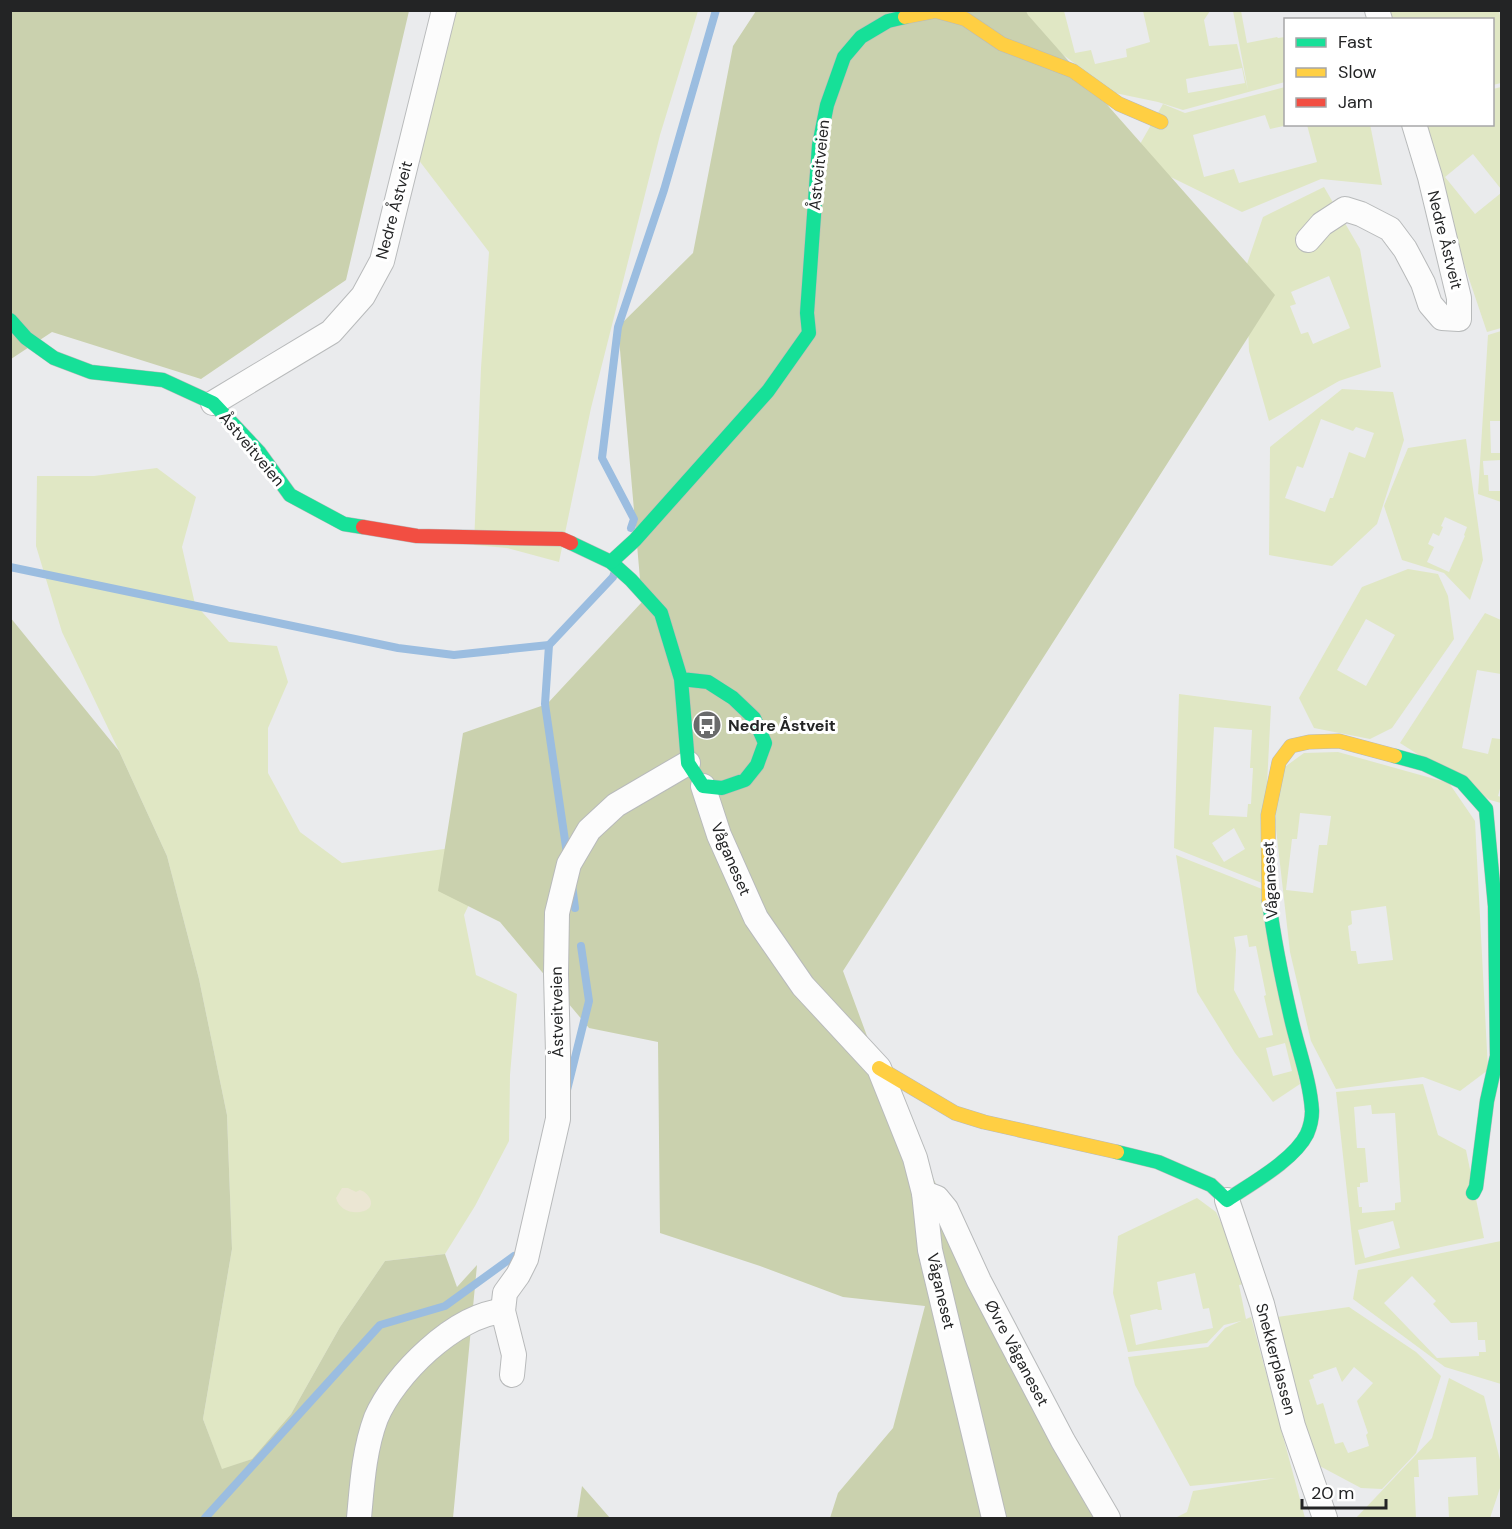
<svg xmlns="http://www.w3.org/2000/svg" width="1512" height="1529" font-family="'DM Sans',sans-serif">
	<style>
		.green { fill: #e0e7c4; fill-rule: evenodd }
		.forest { fill: #cad1ae }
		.sand { fill: #ebe6d3 }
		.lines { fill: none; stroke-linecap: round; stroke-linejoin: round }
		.stream { stroke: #9bbde0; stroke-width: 8 }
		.street-casing { stroke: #b8babb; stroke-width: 26 }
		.fast-casing { stroke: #b8babb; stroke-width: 15 }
		.slow-casing { stroke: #b8babb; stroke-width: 15 }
		.jam-casing { stroke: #b8babb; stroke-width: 15 }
		.street { stroke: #fcfcfc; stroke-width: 24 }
		.fast { stroke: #16e098; stroke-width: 14 }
		.slow { stroke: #ffcf43; stroke-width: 14 }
		.jam { stroke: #f24e42; stroke-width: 14 }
		.labels { text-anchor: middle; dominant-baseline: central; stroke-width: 6; stroke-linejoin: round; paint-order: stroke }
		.street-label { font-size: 16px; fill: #232425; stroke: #fff }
		.poi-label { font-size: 16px; font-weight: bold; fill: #232425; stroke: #fff; text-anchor: start }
	</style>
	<rect width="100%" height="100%" fill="#eaebed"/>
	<!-- green -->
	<g class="green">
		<path d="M 1002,10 L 1064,11 L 1075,53 L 1091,50 L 1095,64 L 1127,57 L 1126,49 L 1150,42 L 1143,11 L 1210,11 L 1204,20 L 1209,46 L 1237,44 L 1248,90 L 1233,11 L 1241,11 L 1247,43 L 1277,37 L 1278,38 L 1285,37 L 1285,82 L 1183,110 L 1158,102 L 1115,93 ZM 1242,68 L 1245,83 L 1188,93 L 1186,79 Z"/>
		<polygon points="446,11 698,11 660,135 591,408 559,562 507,548 474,545 481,368 489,252 408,146"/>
		<polygon points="1379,11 1499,11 1502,24 1501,83 1493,85 1492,20 1382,19"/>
		<polygon points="1285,87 1286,124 1288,125 1270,129 1265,115 1193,135 1204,177 1234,169 1239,183 1317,162 1307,125 1370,124 1382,185 1321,179 1242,212 1132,158 1163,104 1185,113"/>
		<polygon points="1501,87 1501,189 1473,154 1445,177 1475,214 1501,193 1501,328 1487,332 1417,125 1492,124 1493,89"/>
		<path d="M 1324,187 L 1360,249 L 1381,367 L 1339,381 L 1269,421 L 1249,351 L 1246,267 L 1263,217 ZM 1329,276 L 1350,328 L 1313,344 L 1308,332 L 1301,334 L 1290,306 L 1296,304 L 1291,292 Z"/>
		<polygon points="1501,331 1501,421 1490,421 1491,453 1501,453 1501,460 1483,461 1484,475 1488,475 1489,491 1501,491 1501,502 1478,494 1488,335"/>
		<path d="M 1342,389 L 1393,392 L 1404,440 L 1377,524 L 1332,566 L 1269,555 L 1270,447 ZM 1321,419 L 1353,431 L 1356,427 L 1374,433 L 1365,458 L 1349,452 L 1333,498 L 1330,498 L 1325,512 L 1285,498 L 1297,466 L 1303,468 Z"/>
		<path d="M 1466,439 L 1483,560 L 1470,600 L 1444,573 L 1402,560 L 1384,506 L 1408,448 ZM 1445,517 L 1467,527 L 1464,535 L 1465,536 L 1449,572 L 1427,562 L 1434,547 L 1428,544 L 1433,533 L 1439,536 L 1443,527 L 1441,526 Z"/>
		<polygon points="157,468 196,497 182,547 195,604 229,642 277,646 288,682 268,728 268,773 300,832 342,863 466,846 495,850 464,915 476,975 517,994 510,1075 509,1141 475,1206 445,1254 385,1261 340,1327 291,1414 252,1459 222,1470 203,1419 232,1249 227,1115 199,979 167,856 119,751 62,632 36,546 37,476 94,476"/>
		<path d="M 1408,569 L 1438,574 L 1448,596 L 1454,639 L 1392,728 L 1370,739 L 1314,728 L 1299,698 L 1362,587 ZM 1366,619 L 1395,635 L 1366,686 L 1337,670 Z"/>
		<polygon points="1485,613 1501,620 1501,674 1477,670 1462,748 1488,754 1492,738 1500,739 1501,733 1501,785 1498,796 1501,797 1501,803 1490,800 1400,743"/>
		<path d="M 1179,694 L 1271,706 L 1262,883 L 1174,848 ZM 1214,727 L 1252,730 L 1250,768 L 1253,768 L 1251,804 L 1248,804 L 1247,817 L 1209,815 ZM 1234,828 L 1245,849 L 1224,862 L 1212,843 Z"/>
		<path d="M 1338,752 L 1449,783 L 1475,821 L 1488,1070 L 1460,1091 L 1423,1077 L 1336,1089 L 1311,1041 L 1290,952 L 1275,820 L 1282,769 L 1304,753 ZM 1300,813 L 1331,816 L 1327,845 L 1319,845 L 1313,893 L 1286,890 L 1292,839 L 1297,839 ZM 1386,906 L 1393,960 L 1358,964 L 1356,951 L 1351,951 L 1348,926 L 1352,924 L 1351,911 Z"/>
		<path d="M 1176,855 L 1262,889 L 1300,1084 L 1273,1102 L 1235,1053 L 1197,992 ZM 1247,935 L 1249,947 L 1256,946 L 1266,995 L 1264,996 L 1273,1035 L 1259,1038 L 1234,990 L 1236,950 L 1234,937 ZM 1285,1043 L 1292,1071 L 1273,1076 L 1266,1048 Z"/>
		<path d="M 1423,1084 L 1438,1135 L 1466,1150 L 1484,1238 L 1355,1265 L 1336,1092 ZM 1371,1105 L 1372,1114 L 1395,1113 L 1401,1202 L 1395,1203 L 1395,1210 L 1362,1213 L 1362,1207 L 1359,1207 L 1357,1187 L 1360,1187 L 1360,1183 L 1368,1182 L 1365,1148 L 1357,1148 L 1354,1107 ZM 1393,1221 L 1400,1248 L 1365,1258 L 1358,1230 Z"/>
		<path d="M 1197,1198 L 1216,1212 L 1250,1283 L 1239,1285 L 1246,1319 L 1251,1317 L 1305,1518 L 1175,1518 L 1187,1512 L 1193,1491 L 1276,1478 L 1190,1486 L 1135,1385 L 1128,1357 L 1208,1347 L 1225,1328 L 1241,1321 L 1224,1325 L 1207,1343 L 1128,1352 L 1113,1293 L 1118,1236 ZM 1195,1273 L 1203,1309 L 1209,1308 L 1213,1328 L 1136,1345 L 1130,1315 L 1157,1309 L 1158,1310 L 1162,1310 L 1157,1282 Z"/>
		<path d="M 1501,1241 L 1501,1384 L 1445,1367 L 1353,1299 L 1358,1270 ZM 1412,1276 L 1436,1301 L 1433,1304 L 1451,1323 L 1477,1322 L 1478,1340 L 1485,1340 L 1486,1352 L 1479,1352 L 1479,1356 L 1437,1358 L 1384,1303 Z"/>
		<path d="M 1349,1307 L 1416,1352 L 1441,1376 L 1416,1453 L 1382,1489 L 1361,1488 L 1314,1463 L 1277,1317 ZM 1336,1367 L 1342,1382 L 1354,1367 L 1373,1383 L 1357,1401 L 1368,1433 L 1366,1435 L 1369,1446 L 1348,1453 L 1343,1442 L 1335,1444 L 1324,1406 L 1323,1403 L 1317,1405 L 1309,1380 L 1314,1378 L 1313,1375 Z"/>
		<polygon points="1449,1378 1484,1396 1501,1464 1501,1485 1490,1518 1449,1518 1448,1497 1478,1495 1476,1457 1418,1460 1419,1477 1414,1477 1416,1518 1356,1518 1432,1438"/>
	</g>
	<!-- forest -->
	<g class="forest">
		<polygon points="11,11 409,11 346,280 201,379 52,332 11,359"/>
		<polygon points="756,11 1026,11 1028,15 1275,295 843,971 881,1074 1021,1354 1096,1518 830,1518 838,1493 893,1428 925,1306 843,1297 760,1266 660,1233 658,1042 589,1028 500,922 438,891 463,733 547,704 642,602 618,327 693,253 733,46"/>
		<polygon points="10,617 14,622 119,751 167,856 199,979 227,1115 232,1249 203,1419 222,1469 252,1459 291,1414 340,1327 385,1261 445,1254 457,1287 477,1265 453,1518 11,1518"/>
		<polygon points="582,1486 610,1518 577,1518"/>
	</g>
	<!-- sand -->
	<path class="sand" d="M 342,1188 L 348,1188 L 356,1192 L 360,1190 C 370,1193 377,1207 364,1211 C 353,1215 339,1210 336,1198 Z"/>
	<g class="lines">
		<!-- stream -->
		<g class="stream">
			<polyline points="631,528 634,519 602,458 618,327 664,190 716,10"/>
			<polyline points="10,567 398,648 454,655 549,645 613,577 614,574"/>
			<polyline points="549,645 545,704 567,854"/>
			<polyline points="572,885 575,908"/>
			<polyline points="567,1090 589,1001 581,946"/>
			<polyline points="205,1518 380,1325 445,1306 514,1256"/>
		</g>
		<!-- street casing -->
		<g class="street-casing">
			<g id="street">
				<polyline points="1377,10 1380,20"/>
				<polyline points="1308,240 1322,224 1345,209 1361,214 1390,229 1405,249 1423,283 1430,304 1442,318 1459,319 1459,298 1430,177 1414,124"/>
				<polyline points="213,403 331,332 363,296 382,261 444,10"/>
				<polyline points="703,786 719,835 756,918 803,986 879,1068 915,1158 924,1193 930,1250 994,1518"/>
				<polyline points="924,1193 937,1198 946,1209 979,1281 1063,1441 1108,1518"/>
				<polyline points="1227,1200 1262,1304 1293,1426 1325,1518"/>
				<polyline points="512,1375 514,1355 503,1311 505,1293 518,1275 526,1259 558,1119 558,1053 556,974 557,913 569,864 589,830 616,805 688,763"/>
				<path d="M 359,1518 C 362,1485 364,1450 376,1418 C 394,1375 455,1315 503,1311"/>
			</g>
		</g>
		<!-- fast casing -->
		<g class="fast-casing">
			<g id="fast">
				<polyline points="10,320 26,338 54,358 91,372 163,380 213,403 259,452 290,495 344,524 363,527"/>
				<polyline points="571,543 611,562 631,580 661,613 681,679 688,763 703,786 722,788 745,780 757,765 765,743 754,718 733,698 708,682 681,679"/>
				<polyline points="611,562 635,540 768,391 809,333 807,313 819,145 827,105 844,57 861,37 888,21 905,17"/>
				<polyline points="1395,756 1424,764 1462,782 1486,809 1495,906 1497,1056 1487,1101 1476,1187 1473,1193"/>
				<path d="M 1117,1152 L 1158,1162 L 1211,1185 L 1227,1200 C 1252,1183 1294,1160 1307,1134 C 1310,1127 1312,1118 1312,1111 C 1310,1080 1298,1049 1291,1018 C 1282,979 1274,940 1269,901"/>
			</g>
		</g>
		<!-- slow casing -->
		<g class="slow-casing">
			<g id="slow">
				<polyline points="905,17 936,11 965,19 1002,44 1073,71 1119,104 1161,122"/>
				<polyline points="1269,901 1268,815 1279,762 1291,746 1309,742 1339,741 1395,756"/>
				<polyline points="879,1068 955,1113 984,1122 1117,1152"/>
			</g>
		</g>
		<!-- jam casing -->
		<g class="jam-casing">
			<polyline id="jam" points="363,527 417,536 562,539 571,543"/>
		</g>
		<!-- street -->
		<use href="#street" class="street"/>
		<!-- fast -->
		<use href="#fast" class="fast"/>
		<!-- slow -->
		<use href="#slow" class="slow"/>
		<!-- jam -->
		<use href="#jam" class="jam"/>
	</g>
	<!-- icons -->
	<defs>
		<g id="bus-disc" transform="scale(1.5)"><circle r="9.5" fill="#696a6b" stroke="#fff"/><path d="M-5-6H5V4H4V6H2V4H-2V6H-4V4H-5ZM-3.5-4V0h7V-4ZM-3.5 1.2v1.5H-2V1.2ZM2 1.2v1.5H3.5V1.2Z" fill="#fff"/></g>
	</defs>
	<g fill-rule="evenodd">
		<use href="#bus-disc" x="707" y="725"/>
	</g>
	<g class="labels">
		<!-- street labels -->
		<g class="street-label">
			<text transform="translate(819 165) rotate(-84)">Åstveitveien</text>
			<text transform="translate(394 210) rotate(-75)">Nedre Åstveit</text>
			<text transform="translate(1445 240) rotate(76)">Nedre Åstveit</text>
			<text transform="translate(252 449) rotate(50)">Åstveitveien</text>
			<text transform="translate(731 859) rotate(67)">Våganeset</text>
			<text transform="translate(1270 880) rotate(-93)">Våganeset</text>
			<text transform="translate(557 1012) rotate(-91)">Åstveitveien</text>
			<text transform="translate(941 1291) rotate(77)">Våganeset</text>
			<text transform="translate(1017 1353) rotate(62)">Øvre Våganeset</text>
			<text transform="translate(1276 1359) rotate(75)">Snekkerplassen</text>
		</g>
		<!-- poi labels -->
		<g class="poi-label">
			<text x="728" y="725">Nedre Åstveit</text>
		</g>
	</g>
	<!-- border -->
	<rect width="1512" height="1529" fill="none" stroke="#232425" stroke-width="24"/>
	<!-- legend -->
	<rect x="1284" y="18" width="210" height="108" fill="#ffffff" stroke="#a7a7a8" stroke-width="1.5"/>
	<rect x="1296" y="38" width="30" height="9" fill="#16e098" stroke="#a7a7a8" stroke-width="1.5"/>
	<text x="1338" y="48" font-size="18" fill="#232425">Fast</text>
	<rect x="1296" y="68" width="30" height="9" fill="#ffcf43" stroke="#a7a7a8" stroke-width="1.5"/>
	<text x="1338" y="78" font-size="18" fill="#232425">Slow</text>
	<rect x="1296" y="98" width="30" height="9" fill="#f24e42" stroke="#a7a7a8" stroke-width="1.5"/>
	<text x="1338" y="108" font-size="18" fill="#232425">Jam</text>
	<!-- scale -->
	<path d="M1302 1499v9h84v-9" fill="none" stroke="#232425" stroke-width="3"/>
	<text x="1311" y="1499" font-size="18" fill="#232425" stroke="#ffffff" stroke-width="4.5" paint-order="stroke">20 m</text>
</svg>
